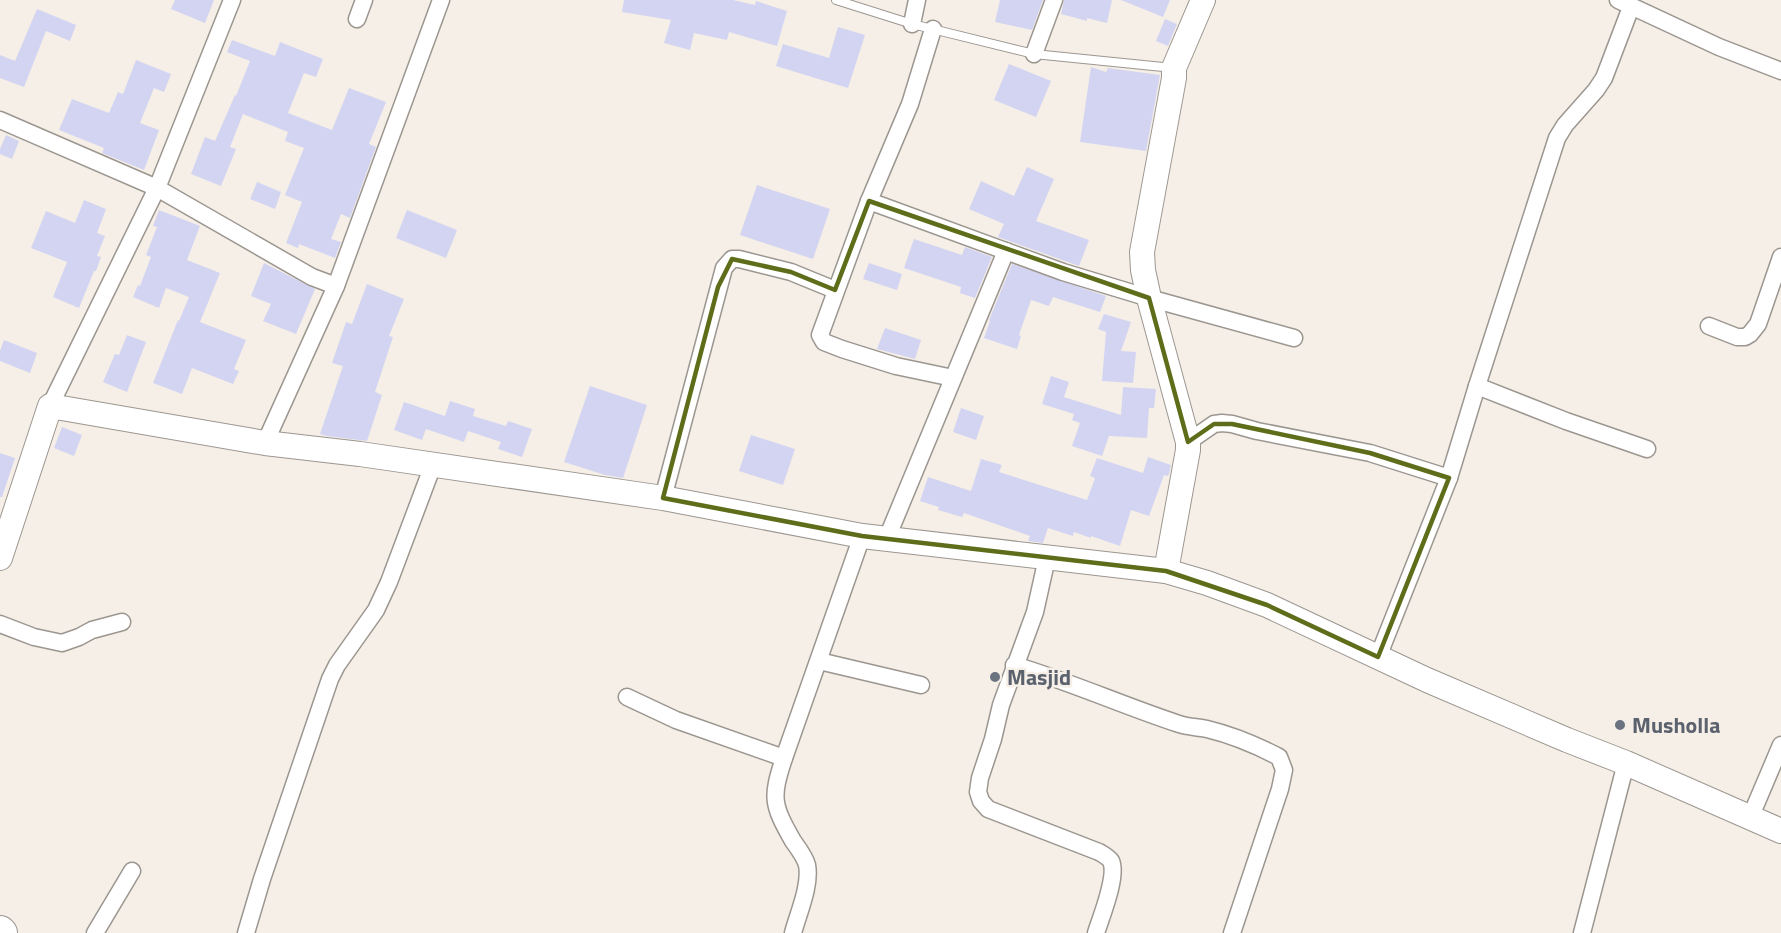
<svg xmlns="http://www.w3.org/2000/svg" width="1781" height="933" font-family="'Titillium Web',sans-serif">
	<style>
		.building { fill: #d3d4f2 }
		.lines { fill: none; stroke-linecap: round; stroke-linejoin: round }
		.lane-casing { stroke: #9c9690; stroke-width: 10 }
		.street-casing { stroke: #9c9690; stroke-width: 19 }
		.secondary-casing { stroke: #9c9690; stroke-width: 26 }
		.highway-casing { stroke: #9c9690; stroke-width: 34 }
		.lane { stroke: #fff; stroke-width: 8 }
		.street { stroke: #fff; stroke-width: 16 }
		.secondary { stroke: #fff; stroke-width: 24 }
		.highway { stroke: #fff; stroke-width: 32 }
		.marked { fill: none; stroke: #5d6d19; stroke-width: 4.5; stroke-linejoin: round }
		.worship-dot { fill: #6b7280; stroke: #f5efe7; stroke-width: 2 }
		.labels { text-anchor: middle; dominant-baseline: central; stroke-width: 5; stroke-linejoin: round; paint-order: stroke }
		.worship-label { font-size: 22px; font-weight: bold; fill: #5b616d; stroke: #f5efe7; text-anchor: start }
	</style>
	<rect width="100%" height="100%" fill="#f5efe7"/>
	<!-- building -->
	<g class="building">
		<polygon points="175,0 214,0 205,23 171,9"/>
		<polygon points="624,0 733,0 755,5 756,1 787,11 777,46 729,32 727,40 694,33 690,50 664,43 671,20 622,12"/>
		<polygon points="1000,0 1043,0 1032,30 995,22"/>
		<polygon points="1064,0 1112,0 1107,23 1087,18 1087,21 1061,14"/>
		<polygon points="1121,0 1170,0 1163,17"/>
		<polygon points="37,9 76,25 70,41 46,31 24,87 0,78 0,55 15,61"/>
		<polygon points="1165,19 1177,24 1168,46 1156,41"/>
		<polygon points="838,27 865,35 848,88 776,66 783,44 829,58"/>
		<polygon points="232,40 275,56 280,42 323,59 316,77 304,73 288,113 332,130 349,88 386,102 369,144 376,147 350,218 341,214 331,239 341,242 335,258 299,244 298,248 286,243 302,202 285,195 304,148 285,141 288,132 243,114 230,147 236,149 221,186 191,174 205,137 215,141 235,95 236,96 250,61 227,52"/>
		<polygon points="136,60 171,74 164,92 154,88 140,123 159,130 144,170 102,153 104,148 59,130 72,99 109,113 118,92 123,94"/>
		<polygon points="1009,64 1051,81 1036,117 994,100"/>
		<polygon points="1091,67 1106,72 1108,68 1160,75 1146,151 1080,142"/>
		<polygon points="6,135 19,141 12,159 0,154 0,149"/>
		<polygon points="1027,167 1054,179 1036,221 1089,240 1079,266 998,237 1004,224 969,209 981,181 1014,196"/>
		<polygon points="257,182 281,192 275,209 250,199"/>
		<polygon points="757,185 830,209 813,259 740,235"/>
		<polygon points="84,200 106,209 97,233 105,236 97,256 101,257 96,271 94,271 79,308 53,297 67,262 31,248 46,211 75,223"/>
		<polygon points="159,210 200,226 187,260 220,273 200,322 246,340 234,369 239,371 233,384 192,368 182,394 153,383 178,320 179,321 189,297 166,288 159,308 133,297 138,285 140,286 151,257 146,255 157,227 153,226"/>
		<polygon points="407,210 457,230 446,258 396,238"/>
		<polygon points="914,239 962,255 965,247 992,257 975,298 960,293 961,287 904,268"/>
		<polygon points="264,263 315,289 296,334 263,321 271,304 251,296"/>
		<polygon points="869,263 902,274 897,290 863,279"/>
		<polygon points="1012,264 1106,296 1100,312 1053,297 1049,306 1031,300 1019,335 1021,336 1017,349 984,338 990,321 989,320"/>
		<polygon points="367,284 404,299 389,336 393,337 375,392 382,395 367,441 327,436 320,434 343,366 332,363 346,322 352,324"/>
		<polygon points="1104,314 1131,322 1121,351 1136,352 1133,383 1102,381 1106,332 1098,329"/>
		<polygon points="885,328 921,340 915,359 877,349"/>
		<polygon points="127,335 146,342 127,392 103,382 115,354 119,355"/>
		<polygon points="4,340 37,353 30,373 0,361 0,351"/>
		<polygon points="1051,376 1069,382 1064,397 1121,415 1123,387 1156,389 1154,408 1149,408 1147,438 1109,436 1102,456 1072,446 1080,423 1072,420 1074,414 1042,404"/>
		<polygon points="590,386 647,405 623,478 605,475 564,462"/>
		<polygon points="450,401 475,409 473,416 506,426 508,421 532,429 522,457 498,449 501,442 468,431 464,442 426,429 422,440 394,430 404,402 445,416"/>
		<polygon points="961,408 984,416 976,440 953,432"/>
		<polygon points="62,427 82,435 74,456 54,448"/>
		<polygon points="751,435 795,449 783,485 739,471"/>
		<polygon points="0,453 15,458 2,497 0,497"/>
		<polygon points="1148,457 1171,465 1169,474 1168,476 1164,475 1149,516 1131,510 1120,546 1091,536 1091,538 1074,532 1073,536 1048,528 1043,543 1028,541 1030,536 964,513 962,517 938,510 939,507 920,501 928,477 971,491 981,459 1002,465 999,472 1087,500 1095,478 1090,476 1097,458 1143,473"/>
	</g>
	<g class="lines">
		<!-- lane casing -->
		<g class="lane-casing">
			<polyline id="lane" points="836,0 912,24 1034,54 1173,68"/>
		</g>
		<!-- street casing -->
		<g class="street-casing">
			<g id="street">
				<polyline points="1618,0 1719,47 1781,71"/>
				<polyline points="357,19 364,0"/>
				<polyline points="912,24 917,0"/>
				<polyline points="933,29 910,104 869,201 1063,272 1149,298 1294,338"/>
				<polyline points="1034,54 1054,0"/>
				<polyline points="0,120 157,188 312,277 336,286 441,0"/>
				<polyline points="869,201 820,335 824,342 842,349 896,366 953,378"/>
				<polyline points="1709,326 1737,337 1745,337 1750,334 1758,324 1781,257"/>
				<polyline points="1477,386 1566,421 1647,449"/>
				<polyline points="50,406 157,188 232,0"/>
				<polyline points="1188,442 1214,424 1222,423 1232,424 1257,431 1370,453 1449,478"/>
				<polyline points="265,443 336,286"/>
				<polyline points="663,498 724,268 732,259 739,259 791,272 835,290"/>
				<polyline points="887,538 1006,251"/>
				<path d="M 1047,558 L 1035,612 L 1001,705 L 993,739 L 980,778 L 978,792 L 981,801 L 988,809 L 1099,852 C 1104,855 1108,857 1111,861 C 1118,876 1101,917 1096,933"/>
				<polyline points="0,624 34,637 62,643 79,637 92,630 122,622"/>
				<polyline points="1378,657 1449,478 1477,386 1557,138 1565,125 1596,90 1604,78 1631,7"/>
				<polyline points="819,661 921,685"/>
				<path d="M 1014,665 C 1071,682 1124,706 1179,724 C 1188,727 1198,727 1207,729 C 1232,735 1256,745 1279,757 L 1284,770 L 1280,789 L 1232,933"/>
				<polyline points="627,697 676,720 784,758"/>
				<polyline points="1750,818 1781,745"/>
				<polyline points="95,933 132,871"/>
				<polyline points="246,933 262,879 330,679 337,665 376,610 389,582 433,465"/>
				<path d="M 793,933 C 798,914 811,885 807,865 C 805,857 798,848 793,841 C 772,804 771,798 784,758 L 862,536"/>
				<polyline points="1582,933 1626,763"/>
			</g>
		</g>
		<!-- secondary casing -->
		<g class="secondary-casing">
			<g id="secondary">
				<polyline points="0,558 50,406 265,443 360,454 663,498 862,536 1166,571 1207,583 1267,605 1427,680 1567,740 1626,763 1781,831"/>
				<polyline points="1166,571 1188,450 1188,442 1149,298 1143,270 1142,252 1174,78 1174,68 1203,0"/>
			</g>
		</g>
		<!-- highway casing -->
		<g class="highway-casing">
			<polyline id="highway" points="0,932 1,933"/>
		</g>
		<!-- lane -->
		<use href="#lane" class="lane"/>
		<!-- street -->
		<use href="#street" class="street"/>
		<!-- secondary -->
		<use href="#secondary" class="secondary"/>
		<!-- highway -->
		<use href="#highway" class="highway"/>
	</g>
	<!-- marked area -->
	<path class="marked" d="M 869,201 L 1149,298 L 1188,442 L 1214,424 L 1232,424 L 1370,453 L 1449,478 L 1378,657 L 1267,605 L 1166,571 L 862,536 L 663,498 L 718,287 L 732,259 L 791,272 L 835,290 Z"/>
	<!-- markers -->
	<g class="worship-dot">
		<circle cx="995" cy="677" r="6"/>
		<circle cx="1620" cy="725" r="6"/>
	</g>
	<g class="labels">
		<!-- worship labels -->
		<g class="worship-label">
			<text x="1007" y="677">Masjid</text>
			<text x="1632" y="725">Musholla</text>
		</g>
	</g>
</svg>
